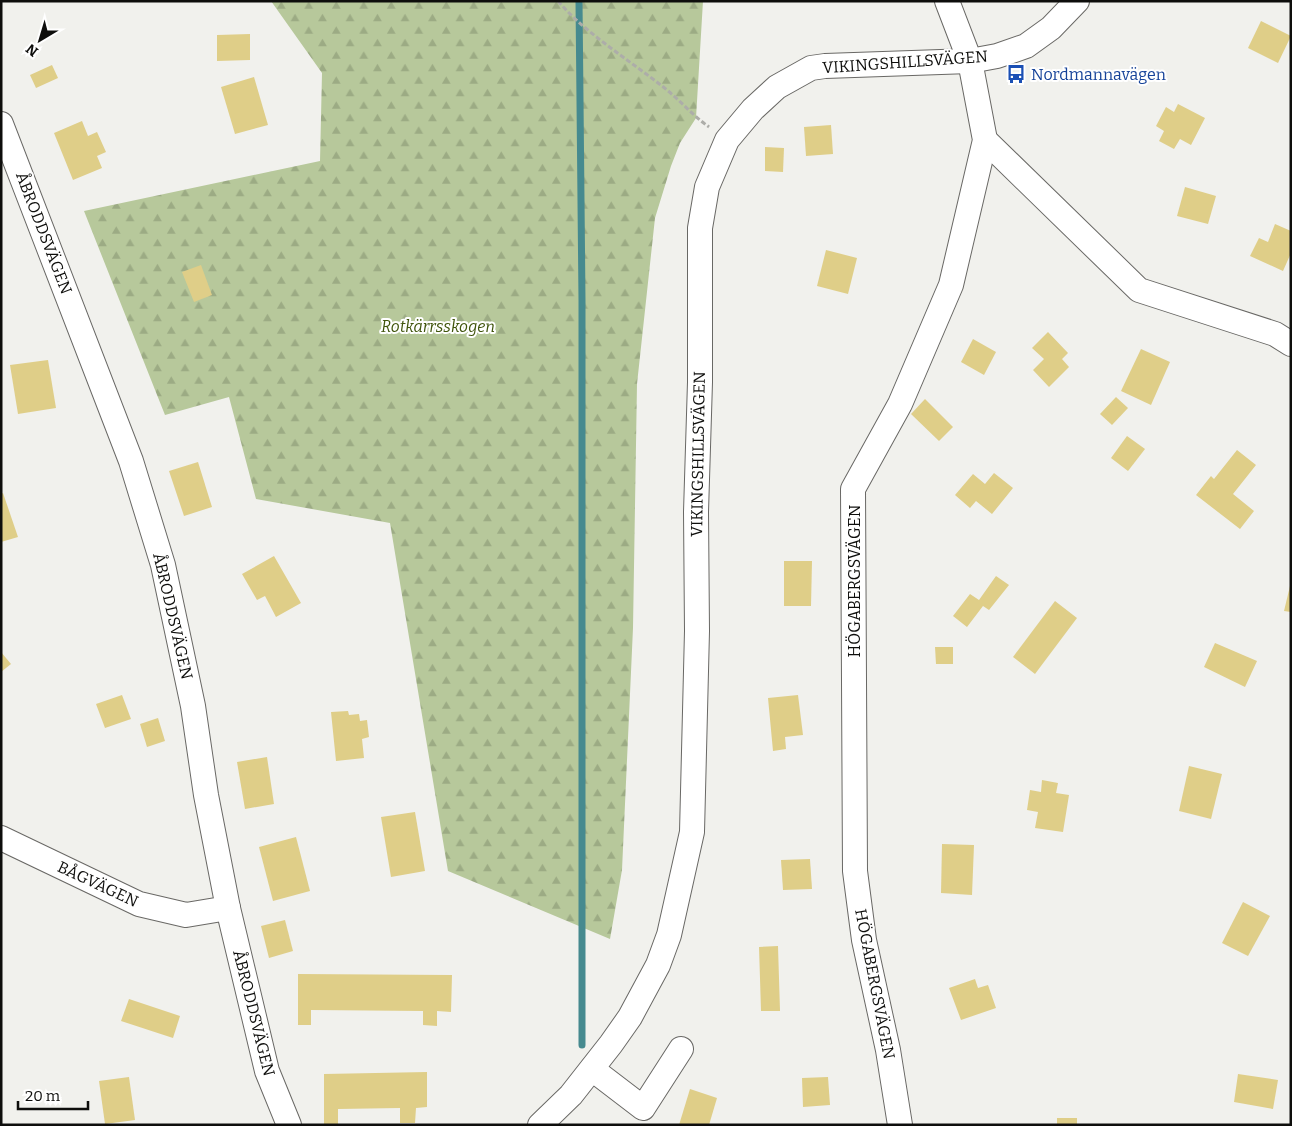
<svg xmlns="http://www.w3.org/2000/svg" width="1292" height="1126" font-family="Bitter,serif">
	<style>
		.forest { fill: url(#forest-firs) }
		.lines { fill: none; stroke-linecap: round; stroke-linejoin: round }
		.stream { stroke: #468a8f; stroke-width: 7 }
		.building { fill: #dfce88 }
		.minor-casing { stroke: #696865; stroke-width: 26 }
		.path { stroke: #adada9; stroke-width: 3; stroke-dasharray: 5 2.5; stroke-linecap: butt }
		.minor { stroke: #fff; stroke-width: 24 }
		.labels { text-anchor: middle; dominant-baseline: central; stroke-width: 4; stroke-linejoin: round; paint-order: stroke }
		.street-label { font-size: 16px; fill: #0e0e0c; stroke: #fff }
		.transit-label { font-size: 16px; fill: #164399; stroke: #fff; text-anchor: start }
		.park-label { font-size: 16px; font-style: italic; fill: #3f540b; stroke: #fff }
	</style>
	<defs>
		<pattern id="forest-firs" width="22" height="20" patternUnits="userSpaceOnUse" patternTransform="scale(1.25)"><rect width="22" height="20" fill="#b7c89b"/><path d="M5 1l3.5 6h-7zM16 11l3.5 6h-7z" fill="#9cab84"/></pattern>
	</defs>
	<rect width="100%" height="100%" fill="#f1f1ed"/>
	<!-- forest -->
	<polygon class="forest" points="271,1 703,1 696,118 680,143 671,166 655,218 637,384 633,628 622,870 610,939 448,871 390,523 256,499 229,397 165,415 84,211 320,161 322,73"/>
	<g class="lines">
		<!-- stream -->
		<polyline class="stream" points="579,1 582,300 582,1045"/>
	</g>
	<!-- building -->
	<g class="building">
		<polygon points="1261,21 1291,36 1278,63 1248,48"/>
		<polygon points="250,34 250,60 217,61 217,35"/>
		<polygon points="52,65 58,78 36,88 30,75"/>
		<polygon points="254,77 268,125 235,134 221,87"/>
		<polygon points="1178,104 1205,118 1191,145 1180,139 1174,149 1159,141 1164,131 1156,126 1166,107 1174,112"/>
		<polygon points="82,121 88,136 97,132 106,152 97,156 102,168 73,180 54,133"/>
		<polygon points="831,125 833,154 806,156 804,127"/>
		<polygon points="765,147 784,148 783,172 765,171"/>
		<polygon points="1185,187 1216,196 1208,224 1177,216"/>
		<polygon points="1275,224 1291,231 1291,253 1283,271 1250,256 1259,238 1268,242"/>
		<polygon points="826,250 857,258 848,294 817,286"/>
		<polygon points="201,265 212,295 194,302 182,272"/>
		<polygon points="1048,332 1068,353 1062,359 1069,367 1049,387 1033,370 1044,359 1032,348"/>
		<polygon points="973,339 996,352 984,375 961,362"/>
		<polygon points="1141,349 1170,362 1151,405 1121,391"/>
		<polygon points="48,360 56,408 18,414 10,365"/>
		<polygon points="1116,397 1128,408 1112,425 1100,414"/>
		<polygon points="925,399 953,427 939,441 911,414"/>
		<polygon points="1127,436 1145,449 1128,471 1111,458"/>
		<polygon points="1237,450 1256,465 1233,494 1254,511 1240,529 1196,495 1211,476 1214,479"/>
		<polygon points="198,462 212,507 184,516 169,471"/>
		<polygon points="994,473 1013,488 992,514 976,501 970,508 955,495 973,474 985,484"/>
		<polygon points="3,493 18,537 1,542 1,494"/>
		<polygon points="274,556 301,603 276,617 265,596 257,600 242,574"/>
		<polygon points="784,561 812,561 811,606 784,606"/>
		<polygon points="996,576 1009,585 989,610 983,606 967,627 953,616 970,594 979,600"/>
		<polygon points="1290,586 1291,586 1291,612 1284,611"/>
		<polygon points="1055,601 1077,618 1035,674 1013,657"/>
		<polygon points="1215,643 1257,661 1245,687 1204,667"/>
		<polygon points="935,647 953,647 953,664 936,664"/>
		<polygon points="1,652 11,664 1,672"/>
		<polygon points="122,695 131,719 105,728 96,704"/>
		<polygon points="798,695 803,735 785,737 786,749 773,751 768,698"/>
		<polygon points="348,711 349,715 359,714 360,721 367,720 369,737 362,739 364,758 336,761 331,712"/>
		<polygon points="158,718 165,741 147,747 140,724"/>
		<polygon points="267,757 274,804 245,809 237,762"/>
		<polygon points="1189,766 1222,774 1211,819 1179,811"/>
		<polygon points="1042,780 1058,783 1056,793 1069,795 1063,832 1035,828 1038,812 1027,810 1030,790 1041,792"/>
		<polygon points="415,812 425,871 391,877 381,817"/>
		<polygon points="296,837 310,891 273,901 259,847"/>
		<polygon points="942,844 974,845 972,895 941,893"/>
		<polygon points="810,859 812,889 783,890 781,860"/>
		<polygon points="1243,902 1270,916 1248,956 1222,943"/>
		<polygon points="285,920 293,951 269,958 261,926"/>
		<polygon points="778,946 780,1011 761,1011 759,947"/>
		<polygon points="298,974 452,975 451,1012 437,1011 437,1026 423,1025 423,1011 311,1010 311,1025 298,1025"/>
		<polygon points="975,979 978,988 988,985 996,1008 961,1020 949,988"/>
		<polygon points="129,999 180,1016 173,1038 121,1021"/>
		<polygon points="427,1072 427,1107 416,1108 415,1123 400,1123 400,1108 338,1109 338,1124 324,1124 324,1074"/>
		<polygon points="1238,1074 1278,1080 1273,1109 1234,1102"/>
		<polygon points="129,1077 135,1120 105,1124 99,1081"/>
		<polygon points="828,1077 830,1105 803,1107 802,1078"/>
		<polygon points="690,1089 717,1098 709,1125 679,1125"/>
		<rect x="1057" y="1118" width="20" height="7"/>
	</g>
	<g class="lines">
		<!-- minor casing -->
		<g class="minor-casing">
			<g id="minor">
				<polyline points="1,124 131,461 163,565 193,706 206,795 228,908 267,1071 289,1125"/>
				<polyline points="985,140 1139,290 1275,334 1291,344"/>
				<polyline points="1,838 139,904 186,915 228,908"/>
				<polyline points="592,1069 643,1108 681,1049"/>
				<polyline points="540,1125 571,1095 611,1044 630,1017 658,965 669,935 692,832 697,631 696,512 700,382 700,228 707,187 727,140 753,109 777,87 811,68 825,66 970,61 997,56 1026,46 1051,28 1077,1"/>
				<polyline points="900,1125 888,1050 864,940 855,871 853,489 900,404 951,285 985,140 970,61 947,1"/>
			</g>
		</g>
		<!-- path -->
		<path class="path" d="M 558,1 C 585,33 629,60 662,86 C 679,99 692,115 709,127"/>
		<!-- minor -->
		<use href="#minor" class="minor"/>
	</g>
	<!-- icons -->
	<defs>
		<g id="bus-bare" transform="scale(1.5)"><path d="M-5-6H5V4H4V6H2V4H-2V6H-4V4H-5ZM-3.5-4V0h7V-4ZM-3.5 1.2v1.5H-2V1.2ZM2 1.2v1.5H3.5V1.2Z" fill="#1a4fb4" stroke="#fff" stroke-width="2.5" paint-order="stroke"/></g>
	</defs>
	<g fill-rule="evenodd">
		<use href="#bus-bare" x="1016" y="74"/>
	</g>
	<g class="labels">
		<!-- street labels -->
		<g class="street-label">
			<text transform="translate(905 62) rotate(-4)">VIKINGSHILLSVÄGEN</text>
			<text transform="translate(44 233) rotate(69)">ÅBRODDSVÄGEN</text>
			<text transform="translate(698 454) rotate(-89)">VIKINGSHILLSVÄGEN</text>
			<text transform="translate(854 581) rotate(-90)">HÖGABERGSVÄGEN</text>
			<text transform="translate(173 616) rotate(77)">ÅBRODDSVÄGEN</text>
			<text transform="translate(98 884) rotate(25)">BÅGVÄGEN</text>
			<text transform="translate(875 984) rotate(79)">HÖGABERGSVÄGEN</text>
			<text transform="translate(254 1013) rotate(76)">ÅBRODDSVÄGEN</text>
		</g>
		<!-- transit labels -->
		<g class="transit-label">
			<text x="1031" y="74">Nordmannavägen</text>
		</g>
		<!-- park labels -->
		<g class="park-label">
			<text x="438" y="326">Rotkärrsskogen</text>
		</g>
	</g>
	<!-- border -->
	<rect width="1292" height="1126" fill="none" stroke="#0e0e0c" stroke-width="5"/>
	<!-- north arrow -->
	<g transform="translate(40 40) rotate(218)" stroke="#ffffff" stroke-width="4" paint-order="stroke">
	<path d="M0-4L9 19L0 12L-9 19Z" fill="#0e0e0c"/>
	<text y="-8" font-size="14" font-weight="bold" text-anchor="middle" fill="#0e0e0c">N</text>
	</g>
	<!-- scale -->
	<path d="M18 1101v8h70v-8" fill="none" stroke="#0e0e0c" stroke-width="2.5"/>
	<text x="25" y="1101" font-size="15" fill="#0e0e0c" stroke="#ffffff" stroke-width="4" paint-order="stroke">20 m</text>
</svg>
